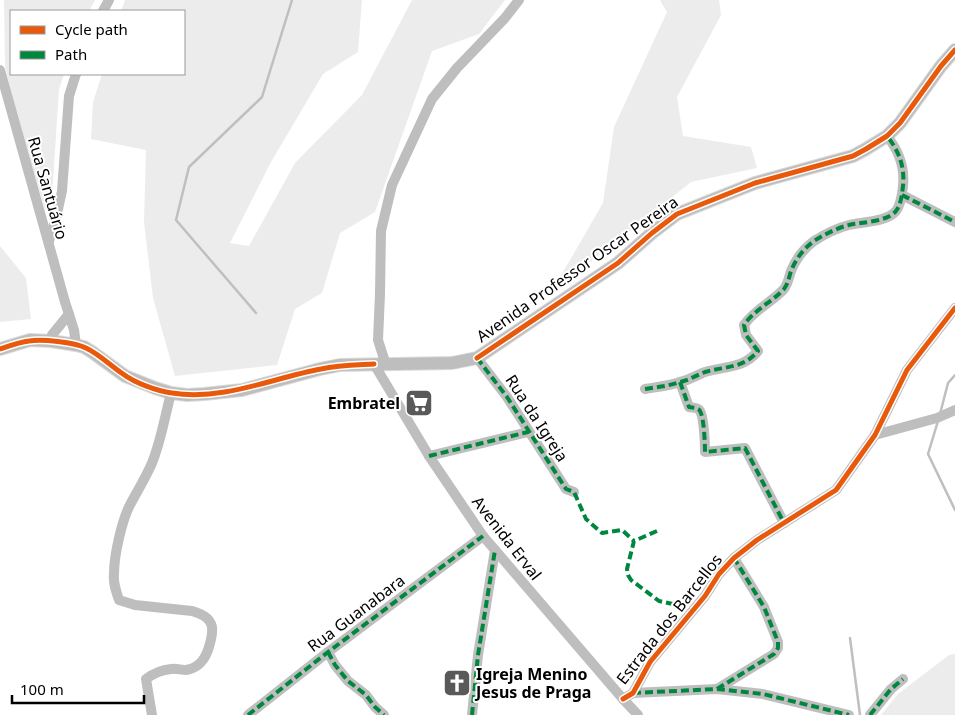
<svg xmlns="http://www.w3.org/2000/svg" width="955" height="715" font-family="'Noto Sans',sans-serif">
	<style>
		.green { fill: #ececec }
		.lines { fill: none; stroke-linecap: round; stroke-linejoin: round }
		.stream { stroke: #bfbfbf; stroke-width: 2.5 }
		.major-casing { stroke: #dbdbdb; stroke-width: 14 }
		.minor { stroke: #bebebe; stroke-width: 10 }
		.major { stroke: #bebebe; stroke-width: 12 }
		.quiet { stroke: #00873e; stroke-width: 4; stroke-dasharray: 8 4; stroke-linecap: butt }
		.cycleway-casing { stroke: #fff; stroke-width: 8 }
		.cycleway { stroke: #e8590c; stroke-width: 5 }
		.labels { text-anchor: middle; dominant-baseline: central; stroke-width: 4; stroke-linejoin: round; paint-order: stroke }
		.street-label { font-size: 16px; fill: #000; stroke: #fff }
		.poi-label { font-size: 16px; font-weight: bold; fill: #000; stroke: #fff; text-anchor: end }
	</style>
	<rect width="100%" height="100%" fill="#fff"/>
	<!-- green -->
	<g class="green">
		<polygon points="4,0 95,0 89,11 11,11 11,74 64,74 59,89 53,182 48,210 45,210 13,102 5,66"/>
		<polygon points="125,0 362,0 358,52 323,74 271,162 230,243 249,246 295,163 362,95 412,0 505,0 479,34 432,51 375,212 340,233 322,293 295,309 277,365 175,376 153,298 144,222 146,150 91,139 93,102 102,74 184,74 184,11 121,11"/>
		<polygon points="660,0 719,0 721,15 677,97 683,136 751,147 757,168 691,182 551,293 603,203 614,127 667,12"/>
		<polygon points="0,246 26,278 31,319 0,322"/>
		<polygon points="955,654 955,715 881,715 898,694 949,655"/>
	</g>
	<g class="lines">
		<!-- stream -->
		<g class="stream">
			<polyline points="256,313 176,220 189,167 262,97 292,0"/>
			<polyline points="940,414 948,383 955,375"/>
			<polyline points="938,421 928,454 955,510"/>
			<polyline points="850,638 860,715"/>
		</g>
		<!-- major casing -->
		<g class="major-casing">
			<polyline id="major" points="0,349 30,340 51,341 76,345 84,347 92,352 125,376 155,388 171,393 187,395 204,394 242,390 320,369 340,365 452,363 477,358 618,263 652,233 677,214 755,183 853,156 866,149 887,136 900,123 941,66 955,50"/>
		</g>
		<!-- minor -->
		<g class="minor">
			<polyline points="103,11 109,0"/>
			<polyline points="0,70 65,302 74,330 76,345"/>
			<polyline points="902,195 955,222"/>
			<polyline points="49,241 56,218 62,191 69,96 76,74"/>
			<polyline points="51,341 52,335 69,314"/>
			<polyline points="477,358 507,397 566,489 574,492"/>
			<polyline points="374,364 429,456 483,536 623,699 638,715"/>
			<polyline points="386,365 378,340 380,294 381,231 392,185 432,99 457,68 505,18 519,0"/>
			<path d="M 680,382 L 689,407 C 692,408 698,407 700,411 C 704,417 705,444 705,452 L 745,448 L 784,523"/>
			<path d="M 645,389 C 657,387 669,386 680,382 C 689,380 697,375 705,372 C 725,366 743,369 758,351 L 746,335 L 744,325 C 754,310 772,302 784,289 C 788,284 789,277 791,271 C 796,259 803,249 814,241 C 825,234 837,228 849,225 C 862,222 887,222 896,211 C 901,205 902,194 903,186 C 905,167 899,151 887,136"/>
			<polyline points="875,435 937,418 955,410"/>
			<polyline points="429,456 528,432"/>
			<polyline points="328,652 335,665 348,681 366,695 375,707 384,715"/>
			<polyline points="717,689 774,654 778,648 778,642 764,607 734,558"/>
			<polyline points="633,693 717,689 763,694 849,715"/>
			<polyline points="623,699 633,693 650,662 705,596 719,574 734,558 757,540 836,490 875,435 907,370 955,308"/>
			<path d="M 152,715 L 146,679 C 154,673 161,670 171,669 C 176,668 181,670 186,670 C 198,668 204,661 208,650 C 210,643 213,636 212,627 C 210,617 201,614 192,611 L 135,605 L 119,600 C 116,591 113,583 114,574 C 114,555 122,519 131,503 C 138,490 146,477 152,463 C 161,441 165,416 171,393"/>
			<polyline points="248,715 328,652 483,536"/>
			<polyline points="472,715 478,655 495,550"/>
			<polyline points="870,715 891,689 903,679"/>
		</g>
		<!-- major -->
		<use href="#major" class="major"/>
		<!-- quiet -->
		<g class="quiet">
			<polyline points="902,195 955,222"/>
			<polyline points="477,358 507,397 566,489 574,492 586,519 602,533 622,530 634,541"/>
			<path d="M 680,382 L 689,407 C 692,408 698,407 700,411 C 704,417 705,444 705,452 L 745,448 L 784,523"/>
			<path d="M 645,389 C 657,387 669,386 680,382 C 689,380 697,375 705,372 C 725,366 743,369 758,351 L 746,335 L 744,325 C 754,310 772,302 784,289 C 788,284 789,277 791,271 C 796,259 803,249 814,241 C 825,234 837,228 849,225 C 862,222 887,222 896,211 C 901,205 902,194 903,186 C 905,167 899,151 887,136"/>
			<polyline points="429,456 528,432"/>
			<polyline points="657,531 634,541 627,569 628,575 631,580 659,601 677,605 692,611"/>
			<polyline points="328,652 335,665 348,681 366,695 375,707 384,715"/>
			<polyline points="717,689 774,654 778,648 778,642 764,607 734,558"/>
			<polyline points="633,693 717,689 763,694 849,715"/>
			<polyline points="248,715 328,652 483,536"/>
			<polyline points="472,715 478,655 495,550"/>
			<polyline points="870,715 891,689 903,679"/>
		</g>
		<!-- cycleway casing -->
		<g class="cycleway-casing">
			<g id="cycleway">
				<path d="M 0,349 C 9,346 20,342 29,341 C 42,339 74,342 86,348 C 99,354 111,366 123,374 C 135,383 157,391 172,393 C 224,401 272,378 321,369 C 339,365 357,365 374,364"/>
				<polyline points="477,358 618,263 652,233 677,214 755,183 853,156 866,149 887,136 900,123 941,66 955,50"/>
				<polyline points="623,699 633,693 650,662 705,596 719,574 734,558 757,540 836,490 875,435 907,370 955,308"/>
			</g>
		</g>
		<!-- cycleway -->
		<use href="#cycleway" class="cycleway"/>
	</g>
	<!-- icons -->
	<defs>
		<g id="supermarket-square" transform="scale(1.4375)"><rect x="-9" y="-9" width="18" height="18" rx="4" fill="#595959" stroke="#fff"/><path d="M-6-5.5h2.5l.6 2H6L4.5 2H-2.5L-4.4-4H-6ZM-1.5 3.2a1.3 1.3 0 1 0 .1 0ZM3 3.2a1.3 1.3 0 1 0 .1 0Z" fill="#fff"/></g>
		<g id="church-square" transform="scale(1.4375)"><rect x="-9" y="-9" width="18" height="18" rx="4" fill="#595959" stroke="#fff"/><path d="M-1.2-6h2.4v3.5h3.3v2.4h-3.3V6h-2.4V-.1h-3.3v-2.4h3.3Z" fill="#fff"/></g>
	</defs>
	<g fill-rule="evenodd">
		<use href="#supermarket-square" x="419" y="403"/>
		<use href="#church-square" x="457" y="683"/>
	</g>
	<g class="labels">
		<!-- street labels -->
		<g class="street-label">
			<text transform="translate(48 188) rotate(74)">Rua Santuário</text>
			<text transform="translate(577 269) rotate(-35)">Avenida Professor Oscar Pereira</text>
			<text transform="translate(537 418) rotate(57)">Rua da Igreja</text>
			<text transform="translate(507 538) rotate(52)">Avenida Erval</text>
			<text transform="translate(356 613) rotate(-37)">Rua Guanabara</text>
			<text transform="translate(669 619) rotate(-52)">Estrada dos Barcellos</text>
		</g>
		<!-- poi labels -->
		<g class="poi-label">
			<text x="400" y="403">Embratel</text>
			<text x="476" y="674" text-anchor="start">Igreja Menino<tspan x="476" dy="18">Jesus de Praga</tspan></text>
		</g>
	</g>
	<!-- legend -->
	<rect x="10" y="10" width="175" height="65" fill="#ffffff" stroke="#999999"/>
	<rect x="20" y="26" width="25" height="8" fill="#e8590c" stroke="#999999"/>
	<text x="55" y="35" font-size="15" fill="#000000">Cycle path</text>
	<rect x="20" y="51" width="25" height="8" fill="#00873e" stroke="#999999"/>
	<text x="55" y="60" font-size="15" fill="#000000">Path</text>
	<!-- scale -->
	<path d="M12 695v8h132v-8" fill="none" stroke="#000000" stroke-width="2.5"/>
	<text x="20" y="695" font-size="15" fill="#000000" stroke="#ffffff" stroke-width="4" paint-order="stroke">100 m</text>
</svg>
